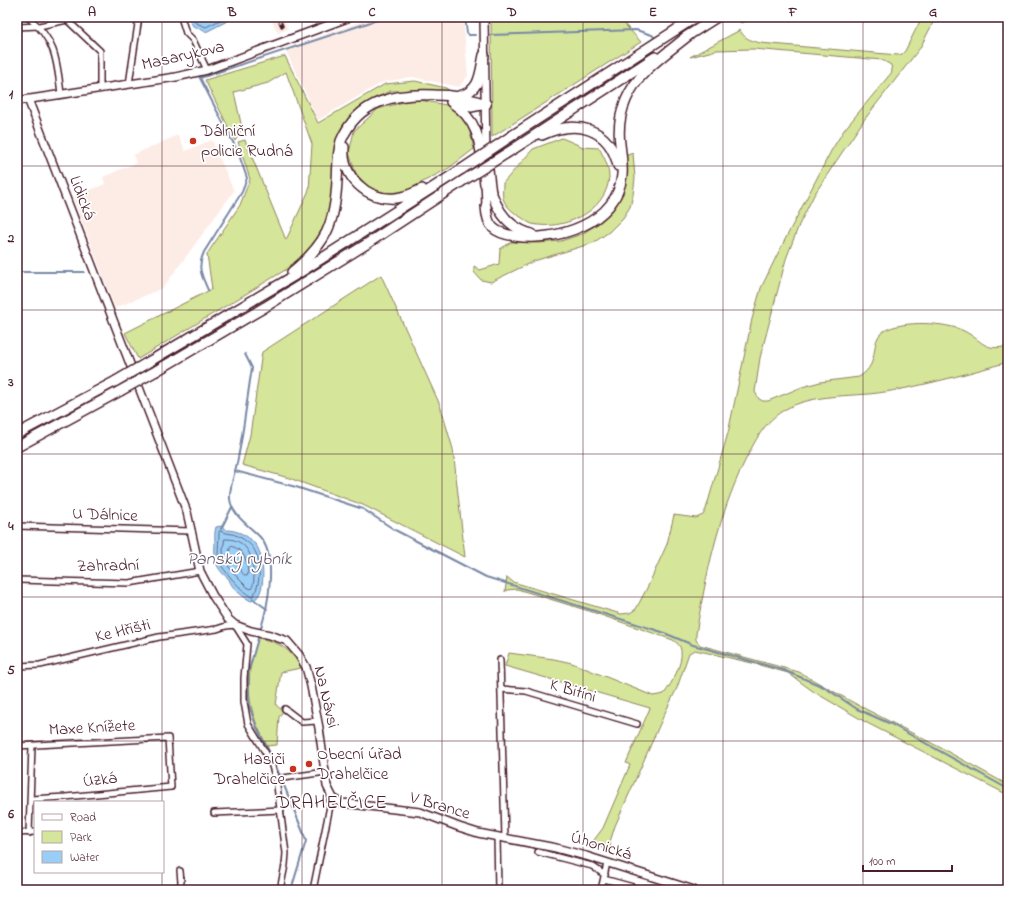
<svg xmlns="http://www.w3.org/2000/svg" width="1025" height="907" font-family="'Indie Flower',sans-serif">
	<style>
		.built { fill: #fdece6 }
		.green { fill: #d5e599; stroke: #908262 }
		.water { fill: #99cef7; stroke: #7988a5 }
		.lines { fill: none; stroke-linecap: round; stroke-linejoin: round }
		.shore { stroke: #6a657d; stroke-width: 1 }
		.stream { stroke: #7988a5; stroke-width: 2 }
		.street-casing { stroke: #4a1f2b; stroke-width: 8 }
		.secondary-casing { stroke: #4a1f2b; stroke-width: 10 }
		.highway-casing { stroke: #4a1f2b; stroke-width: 12 }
		.street { stroke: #fff; stroke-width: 5 }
		.secondary { stroke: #fff; stroke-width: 7 }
		.highway { stroke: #fff; stroke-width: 9 }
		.rail-casing { stroke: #4a1f2b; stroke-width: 3.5 }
		.rail { stroke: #fff; stroke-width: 2; stroke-dasharray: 6; stroke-linecap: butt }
		.highway-bridge-casing { stroke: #4a1f2b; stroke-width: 12; stroke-linecap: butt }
		.highway-bridge { stroke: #fff; stroke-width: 9 }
		.grid { fill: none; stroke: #4a1f2b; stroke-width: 1; stroke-opacity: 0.55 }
		.poi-dot { fill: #c8321e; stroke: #fff; stroke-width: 1.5 }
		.labels { text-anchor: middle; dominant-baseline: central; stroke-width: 3.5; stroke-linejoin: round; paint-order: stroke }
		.street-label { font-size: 17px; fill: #4a1f2b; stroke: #fff }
		.poi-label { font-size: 17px; fill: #4a1f2b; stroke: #fff; text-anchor: start }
		.water-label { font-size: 18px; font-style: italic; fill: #625468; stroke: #fff }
		.quarter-label { font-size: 19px; letter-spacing: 1px; fill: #4a1f2b; stroke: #fff }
		.neatline { fill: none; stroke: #4a1f2b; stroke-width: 1.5 }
		.grid-label { font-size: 13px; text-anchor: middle; font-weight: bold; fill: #4a1f2b }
	</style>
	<rect width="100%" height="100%" fill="#fff"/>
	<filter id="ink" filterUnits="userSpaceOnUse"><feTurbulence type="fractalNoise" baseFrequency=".025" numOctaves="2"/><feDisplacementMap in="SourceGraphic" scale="8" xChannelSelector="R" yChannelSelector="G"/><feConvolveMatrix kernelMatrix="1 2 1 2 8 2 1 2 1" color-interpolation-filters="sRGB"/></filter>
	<g filter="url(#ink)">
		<!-- built -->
		<g class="built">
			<polygon points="270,17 283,17 288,29 278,33"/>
			<polygon points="373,17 463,17 468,76 459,87 412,77 383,82 318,120 285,49"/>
			<polygon points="178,135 184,147 183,147 185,151 212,140 234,191 163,288 115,308 73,197 105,184 103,177 136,163 133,155"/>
		</g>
		<!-- green -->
		<g class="green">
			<polygon points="491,17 618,17 641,42 492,137"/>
			<polygon points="738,17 753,17 742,23 734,19"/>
			<path d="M 922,17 L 936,17 L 920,48 L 864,120 L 835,163 L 814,195 L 799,225 L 786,259 L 760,358 L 755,392 L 759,399 L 763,401 L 768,401 L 802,387 L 820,382 L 859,377 C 882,363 868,341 884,331 C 902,320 946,322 964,331 C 982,340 984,352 1008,346 L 1008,362 C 973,372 938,382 902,389 C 891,391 880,393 869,394 C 843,396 809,396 786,409 C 764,421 755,441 744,463 C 718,517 706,575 696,634 L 696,640 L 700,645 L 799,672 L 856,704 L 943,749 L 1008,785 L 1008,795 L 869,724 L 814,692 L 788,673 L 752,663 L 695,650 L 689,653 L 677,688 L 663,717 L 615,826 L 610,842 L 611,850 L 591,844 L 603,828 L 630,765 L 626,763 L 650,708 L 505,666 L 509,653 L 554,659 L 572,663 L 653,696 L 664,694 C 672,683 683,664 681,650 C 680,645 677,643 673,640 L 592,612 L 517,589 L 507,590 L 505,592 L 507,577 L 513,582 L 621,614 L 630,613 L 636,609 L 648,586 L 667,544 L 674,515 L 696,518 L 703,515 L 706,509 L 728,433 L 752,319 L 761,288 L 777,255 L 831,151 L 844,130 L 892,72 L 891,65 L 882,60 L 753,49 L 717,50 L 690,57 L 740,30 C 744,39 751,40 760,43 L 898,55 L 902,54 L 905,51 Z"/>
			<polygon points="285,56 318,123 385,84 415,81 446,88 450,91 390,91 361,106 349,118 338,138 330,214 321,236 297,263 138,359 125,333 212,289 207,254 240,205 250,179 238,142 245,140 286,240 309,190 312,144 286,72 268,83 234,92 242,128 235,141 205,80"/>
			<polygon points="415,99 446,105 467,120 474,149 449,168 400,194 373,191 356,174 349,153 354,131 378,109"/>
			<path d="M 562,138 L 583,147 L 599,148 C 604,157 609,166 609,177 C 607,212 563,231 532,224 C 528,223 523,218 519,216 C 513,212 505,206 503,198 C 502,193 503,187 503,183 L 533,149 Z"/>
			<polygon points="633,153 635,178 633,195 630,207 623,218 609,232 593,243 534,261 491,282 481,280 474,272 474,266 480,270 499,264 500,249 511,242 539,243 561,241 582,234 599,223 615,207 622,194 626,175 625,156"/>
			<polygon points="381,275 440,405 453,449 465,557 363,505 289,478 242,465 250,435 262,352"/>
			<path d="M 258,638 C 279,642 291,649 301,668 L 281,672 L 276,705 L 283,711 L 279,717 L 277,745 L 267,746 C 253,719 247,702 250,671 C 251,660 255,649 258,638 Z"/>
		</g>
		<!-- water -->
		<g class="water">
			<polygon points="188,17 235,17 206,32 193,26"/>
			<path d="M 221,526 L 226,530 C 237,530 248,535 256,545 C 264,555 268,598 251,601 C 243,597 231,588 229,579 C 215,568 214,560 215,543 C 215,538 214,533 216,527 Z"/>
		</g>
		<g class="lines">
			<!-- shore -->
			<g class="shore">
				<polyline points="192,17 196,23 206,27 226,17"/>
				<path d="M 220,531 C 226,534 232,533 238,536 C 243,539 250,543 253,548 C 262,560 261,586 252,597 C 245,595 221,568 219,561 C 217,553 219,542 219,533 Z"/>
				<path d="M 225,539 C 244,538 253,554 253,570 C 254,577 255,583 251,589 L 247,587 L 238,578 L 224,561 L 223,550 Z"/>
				<path d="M 231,546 C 245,550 247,561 248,574 L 247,576 C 242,575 243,573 240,569 C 233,562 226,557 231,546 Z"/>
			</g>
			<!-- stream -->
			<g class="stream">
				<polyline points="465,17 467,33 469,35 475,35"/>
				<polyline points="490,35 636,30 652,35 656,39"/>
				<path d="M 199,76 L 238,152 L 247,178 L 242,192 L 204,252 C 197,268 201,274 208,290"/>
				<polyline points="200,78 386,17"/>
				<polyline points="17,272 84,272"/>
				<path d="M 245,354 L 252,368 C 247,398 244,428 238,458 C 236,471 229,486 230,499 C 232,516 250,526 260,537 C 278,557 268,607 260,631"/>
				<polyline points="235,471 296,487 363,509 395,530 486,577 662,632 693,645 783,670 824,687 857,709 891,724 1008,789"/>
				<polyline points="221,529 232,507"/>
				<polyline points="253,599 267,609"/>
				<polyline points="259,635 248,673 249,705 256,726 271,755 283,783 303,832 306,841 291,890"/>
			</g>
			<!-- street casing -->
			<g class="street-casing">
				<g id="street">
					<path d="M 28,17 C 56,40 57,61 61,94"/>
					<polyline points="181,17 186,33 193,40 207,70"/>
					<polyline points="67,20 100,51 100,88"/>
					<polyline points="17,27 39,26 67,20 71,17"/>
					<polyline points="129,84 139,17"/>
					<polyline points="17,526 192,531"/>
					<polyline points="17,580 129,583 200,571"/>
					<polyline points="500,660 505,838"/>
					<polyline points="17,666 40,665 159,637 217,629 226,626 235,625 247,644 244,678 244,702 248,724 270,760 276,779 286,853 285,865 280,890"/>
					<polyline points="501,689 526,691 637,724"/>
					<polyline points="285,709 302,722 317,721"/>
					<polyline points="17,746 168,738 171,787 65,797 31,799"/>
					<polyline points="276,779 326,772"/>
					<polyline points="214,813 281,810"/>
					<polyline points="17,833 35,832"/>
					<polyline points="29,833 32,746"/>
					<polyline points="497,836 498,890"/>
					<polyline points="538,852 592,866 605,875"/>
					<polyline points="604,879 633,887"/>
					<polyline points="179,890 181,882 180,871"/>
					<polyline points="313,890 330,806 330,795"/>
					<polyline points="601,890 607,863"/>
				</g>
			</g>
			<!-- secondary casing -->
			<g class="secondary-casing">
				<g id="secondary">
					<polyline points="484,17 486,157"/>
					<polyline points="17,19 19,17"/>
					<polyline points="28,99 187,512 200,571 213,596 228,619 235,625 251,631 270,635 287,641 299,655 306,667 311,686 319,728 327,786 333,798 342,803 420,812 459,827 478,833 556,848 586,856 694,890"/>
					<polyline points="17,101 176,77 207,70 350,17"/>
					<polyline points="488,161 492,194"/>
					<polyline points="485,179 486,206"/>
				</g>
			</g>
			<!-- highway casing -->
			<g class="highway-casing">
				<g id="highway">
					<polyline points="684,38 717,17"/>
					<path d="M 459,96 C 481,91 480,73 484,55"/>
					<path d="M 451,102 C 483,123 480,150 485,184"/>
					<polyline points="456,103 471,107 486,104"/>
					<polyline points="513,135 696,17"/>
					<path d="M 542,135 C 575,120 609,126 618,166"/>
					<path d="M 344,147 C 341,176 367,201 396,198 C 405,197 414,193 422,189"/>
					<polyline points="515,148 655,57"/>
					<path d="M 492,194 C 499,214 511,229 532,234"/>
					<path d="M 486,206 C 487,227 494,233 515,236 C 556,242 617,224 622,175 C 623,165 621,154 620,144 C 618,129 620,114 626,100 C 638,71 666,54 689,35"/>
					<path d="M 292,272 C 326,244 335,224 337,181 C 338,167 337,154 341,141 C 358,100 396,93 435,95 C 453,95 469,98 486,104"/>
					<polyline points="152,360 299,273 462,169"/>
					<polyline points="156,371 265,307 365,245 461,182"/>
					<polyline points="17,434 116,381"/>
					<polyline points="17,447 120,391"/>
				</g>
			</g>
			<!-- street -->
			<use href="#street" class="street"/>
			<!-- secondary -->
			<use href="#secondary" class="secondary"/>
			<!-- highway -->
			<use href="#highway" class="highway"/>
			<!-- rail casing -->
			<g class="rail-casing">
				<polyline id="rail" points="278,17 282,26"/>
			</g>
			<!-- rail -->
			<use href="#rail" class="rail"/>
			<!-- highway-bridge casing -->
			<g class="highway-bridge-casing">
				<g id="highway-bridge">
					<polyline points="462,169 513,135"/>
					<polyline points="461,182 515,148"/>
					<polyline points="116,381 152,360"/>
					<polyline points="120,391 156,371"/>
				</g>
			</g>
			<!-- highway-bridge -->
			<use href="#highway-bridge" class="highway-bridge"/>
		</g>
	</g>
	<!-- grid -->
	<path class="grid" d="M 162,17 L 162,802M 302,17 L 302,890M 442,17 L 442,890M 583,17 L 583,890M 723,17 L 723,890M 863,17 L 863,890M 17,166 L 1008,166M 17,310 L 1008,310M 17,454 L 1008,454M 17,597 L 1008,597M 17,741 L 1008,741M 162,872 L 162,890"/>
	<!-- markers -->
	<g class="poi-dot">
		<circle cx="193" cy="141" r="4"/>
		<circle cx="309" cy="764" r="4"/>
		<circle cx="293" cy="769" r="4"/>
	</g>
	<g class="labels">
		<!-- street labels -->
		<g class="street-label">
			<text transform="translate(183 56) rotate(-13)">Masarykova</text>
			<text transform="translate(82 198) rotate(69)">Lidická</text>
			<text transform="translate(105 515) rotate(2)">U Dálnice</text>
			<text transform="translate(108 566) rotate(-1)">Zahradní</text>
			<text transform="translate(123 631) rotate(-13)">Ke Hřišti</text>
			<text transform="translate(573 691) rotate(17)">K Bitíni</text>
			<text transform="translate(326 697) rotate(77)">Na Návsi</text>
			<text transform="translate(92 728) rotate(-3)">Maxe Knížete</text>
			<text transform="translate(100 780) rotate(-6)">Úzká</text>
			<text transform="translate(440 806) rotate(16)">V Brance</text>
			<text transform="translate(601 846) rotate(17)">Úhonická</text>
		</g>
		<!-- poi labels -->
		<g class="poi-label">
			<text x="201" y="131">Dálniční<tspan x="201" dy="20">policie Rudná</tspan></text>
			<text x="317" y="754">Obecní úřad<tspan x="317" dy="20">Drahelčice</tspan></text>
			<text x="285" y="759" text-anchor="end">Hasiči<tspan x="285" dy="20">Drahelčice</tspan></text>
		</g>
		<!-- water labels -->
		<g class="water-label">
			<text x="239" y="560">Panský rybník</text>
		</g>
		<!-- quarter labels -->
		<g class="quarter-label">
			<text x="332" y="803">DRAHELČICE</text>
		</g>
	</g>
	<!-- margin -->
	<rect width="1025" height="907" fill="none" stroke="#fff" stroke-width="44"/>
	<!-- legend -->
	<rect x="34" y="801" width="130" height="72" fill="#ffffff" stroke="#b7a5aa"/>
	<rect x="42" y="814" width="20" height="6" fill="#ffffff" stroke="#b7a5aa"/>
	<text x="70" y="821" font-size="12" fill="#4a1f2b">Road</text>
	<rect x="42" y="831" width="20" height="12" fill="#d5e599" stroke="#b7a5aa"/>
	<text x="70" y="841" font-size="12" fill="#4a1f2b">Park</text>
	<rect x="42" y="851" width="20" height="12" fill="#99cef7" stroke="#b7a5aa"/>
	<text x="70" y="861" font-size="12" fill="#4a1f2b">Water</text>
	<!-- scale -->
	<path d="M863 865v6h89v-6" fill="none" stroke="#4a1f2b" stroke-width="2"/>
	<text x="869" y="865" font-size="12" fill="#4a1f2b" stroke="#ffffff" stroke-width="3" paint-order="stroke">100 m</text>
	<rect x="22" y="22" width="981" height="863" class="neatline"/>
	<g class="grid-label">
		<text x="92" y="16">A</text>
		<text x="232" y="16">B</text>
		<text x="372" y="16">C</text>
		<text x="512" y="16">D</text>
		<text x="653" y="16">E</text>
		<text x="793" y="16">F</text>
		<text x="933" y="16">G</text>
		<text x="11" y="98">1</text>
		<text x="11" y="242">2</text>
		<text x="11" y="386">3</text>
		<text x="11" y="530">4</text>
		<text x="11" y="674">5</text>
		<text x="11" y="818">6</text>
	</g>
</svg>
